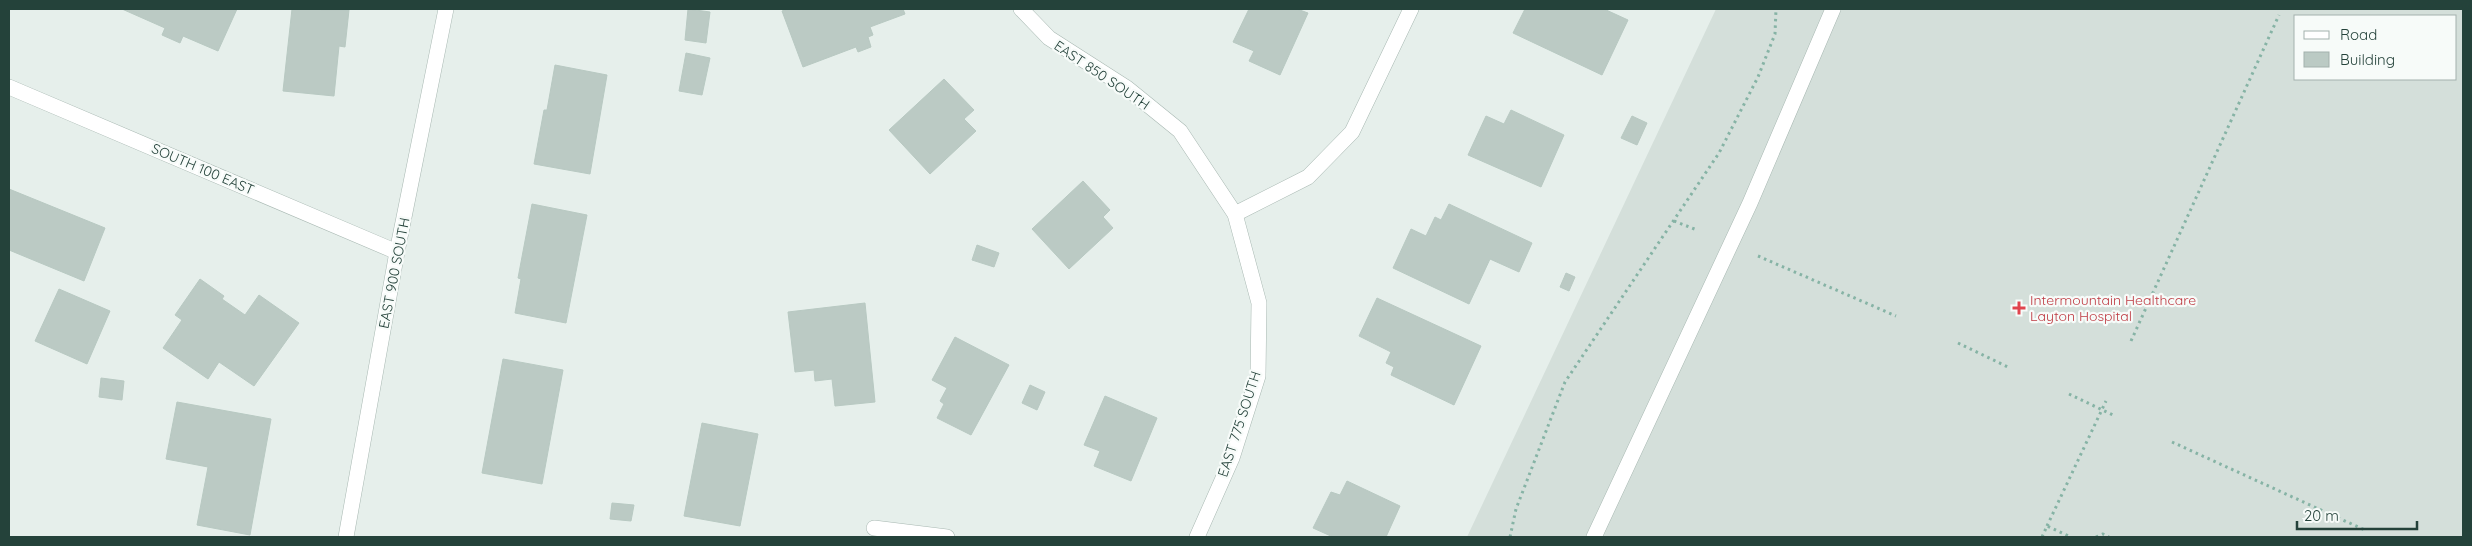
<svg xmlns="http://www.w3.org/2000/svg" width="2472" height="546" font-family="Quicksand,sans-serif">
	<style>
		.built { fill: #d4dfda; fill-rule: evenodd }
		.building { fill: #bbcac4; stroke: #b8c9c2 }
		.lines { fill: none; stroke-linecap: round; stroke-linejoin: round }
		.service-casing { stroke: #a8b8b2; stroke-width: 16 }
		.minor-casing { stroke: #a8b8b2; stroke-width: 16 }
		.path { stroke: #86b3a5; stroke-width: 3; stroke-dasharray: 2.5 4; stroke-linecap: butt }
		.service { stroke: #fff; stroke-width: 15 }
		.minor { stroke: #fff; stroke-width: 15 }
		.health-dot { fill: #e0444e; stroke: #f7fbf9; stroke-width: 2 }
		.labels { text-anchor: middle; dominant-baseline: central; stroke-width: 4.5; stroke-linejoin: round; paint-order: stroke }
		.street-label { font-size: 14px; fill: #24423a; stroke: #f7fbf9 }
		.health-label { font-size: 14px; fill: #be3a42; stroke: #f7fbf9; text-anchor: start }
	</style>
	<rect width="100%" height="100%" fill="#e6efeb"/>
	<!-- built -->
	<path class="built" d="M 1716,9 L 2463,9 L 2463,537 L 1467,537 ZM 2296,16 L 2456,16 L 2456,79 L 2296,79 Z"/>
	<!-- building -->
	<g class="building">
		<polygon points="122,9 237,9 218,51 183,36 180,43 162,35 165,28"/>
		<polygon points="292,9 349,10 345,47 339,46 334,96 283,91"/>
		<polygon points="688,9 710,12 706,43 685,40"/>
		<polygon points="787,9 903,9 905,14 870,27 873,35 868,37 871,47 858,52 856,47 803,67 782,11"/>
		<polygon points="1249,9 1297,9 1308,13 1280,75 1249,61 1254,51 1233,42"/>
		<polygon points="1525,9 1604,9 1628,20 1602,75 1513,33"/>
		<polygon points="686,53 710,58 702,95 679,91"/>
		<polygon points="555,65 607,75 590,174 534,164 544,110 547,110"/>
		<polygon points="944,79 974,110 964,119 976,131 930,174 889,130"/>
		<polygon points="1511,110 1564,135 1541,187 1468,155 1486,116 1504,124"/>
		<polygon points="1632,116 1647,123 1637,145 1621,138"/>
		<polygon points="1083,181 1110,210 1103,217 1113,228 1069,269 1032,229"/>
		<polygon points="9,189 105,228 84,281 9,250"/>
		<polygon points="532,204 587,215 566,323 515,313 521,279 518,278"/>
		<polygon points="1449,204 1532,243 1519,272 1490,259 1469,304 1393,268 1411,229 1426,236 1435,217 1441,220"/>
		<polygon points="977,245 999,253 994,267 972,260"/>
		<polygon points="1566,273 1575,277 1569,291 1560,287"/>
		<polygon points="200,279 224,296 222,299 245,315 259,295 299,323 254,386 219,362 208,379 163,348 182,320 175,315"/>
		<polygon points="59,289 110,311 87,364 35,341"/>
		<polygon points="1377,298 1481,346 1454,405 1391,375 1394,367 1386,363 1391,352 1359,336"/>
		<polygon points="865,303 875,402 835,406 832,379 815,381 814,370 795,372 788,312"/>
		<polygon points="955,337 1009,365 971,435 937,418 944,404 940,401 947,388 932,380"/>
		<polygon points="503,359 563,370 542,484 482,473"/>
		<polygon points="101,378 124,381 122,400 99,397"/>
		<polygon points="1030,385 1045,392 1037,410 1022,403"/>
		<polygon points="1105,396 1157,418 1131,481 1094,466 1100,451 1084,445"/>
		<polygon points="177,402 271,419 250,535 197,525 208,467 166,459"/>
		<polygon points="702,423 758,434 740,526 684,516"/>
		<polygon points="1347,481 1400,506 1386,537 1333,537 1313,528 1331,492 1340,495"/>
		<polygon points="612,503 634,505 631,521 610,519"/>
	</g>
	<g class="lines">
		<!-- service casing -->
		<g class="service-casing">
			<polyline id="service" points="1594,537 1750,203 1833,9"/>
		</g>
		<!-- minor casing -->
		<g class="minor-casing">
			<g id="minor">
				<polyline points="1021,9 1049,38 1127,88 1180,131 1235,214 1259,303 1258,376 1232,458 1197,537"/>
				<polyline points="9,87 397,252"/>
				<polyline points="1235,214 1308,177 1352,132 1411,9"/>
				<polyline points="874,528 947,537"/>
				<polyline points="346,537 397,252 446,9"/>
			</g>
		</g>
		<!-- path -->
		<g class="path">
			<polyline points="1674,221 1697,230"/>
			<polyline points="1758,256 1896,316"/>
			<polyline points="2131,341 2279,15"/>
			<polyline points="1958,343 2010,368"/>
			<polyline points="2069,394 2113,415"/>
			<polyline points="2172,442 2367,531"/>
			<polyline points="2047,526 2106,401"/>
			<polyline points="1510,537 1516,509 1565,382 1719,153 1758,77 1775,34 1776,9"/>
			<polyline points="2042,537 2047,526 2071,537"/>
			<polyline points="2096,537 2103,534 2109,537"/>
		</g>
		<!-- service -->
		<use href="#service" class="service"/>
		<!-- minor -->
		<use href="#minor" class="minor"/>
	</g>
	<!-- markers -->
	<path class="health-dot" d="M2016.5 300.5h5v5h5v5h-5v5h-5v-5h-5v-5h5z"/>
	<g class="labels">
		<!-- street labels -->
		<g class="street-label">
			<text transform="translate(1102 75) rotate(34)">EAST 850 SOUTH</text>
			<text transform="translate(203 169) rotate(23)">SOUTH 100 EAST</text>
			<text transform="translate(394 273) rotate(-79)">EAST 900 SOUTH</text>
			<text transform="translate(1239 424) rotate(-72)">EAST 775 SOUTH</text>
		</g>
		<!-- health labels -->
		<g class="health-label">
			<text x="2030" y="300">Intermountain Healthcare<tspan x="2030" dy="16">Layton Hospital</tspan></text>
		</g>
	</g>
	<!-- border -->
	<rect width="2472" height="546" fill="none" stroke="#24423a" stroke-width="20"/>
	<!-- legend -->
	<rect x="2294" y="15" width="162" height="65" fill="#f7fbf9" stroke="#a3b1ad"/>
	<rect x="2304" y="31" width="25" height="8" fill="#ffffff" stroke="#a3b1ad"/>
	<text x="2340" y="40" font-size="15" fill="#24423a">Road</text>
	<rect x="2304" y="52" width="25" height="15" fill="#bbcac4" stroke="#a3b1ad"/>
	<text x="2340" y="65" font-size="15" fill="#24423a">Building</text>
	<!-- scale -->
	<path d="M2297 521v8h120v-8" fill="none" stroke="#24423a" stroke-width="2.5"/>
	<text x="2304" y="521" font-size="15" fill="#24423a" stroke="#f7fbf9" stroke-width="4" paint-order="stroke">20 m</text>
</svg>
